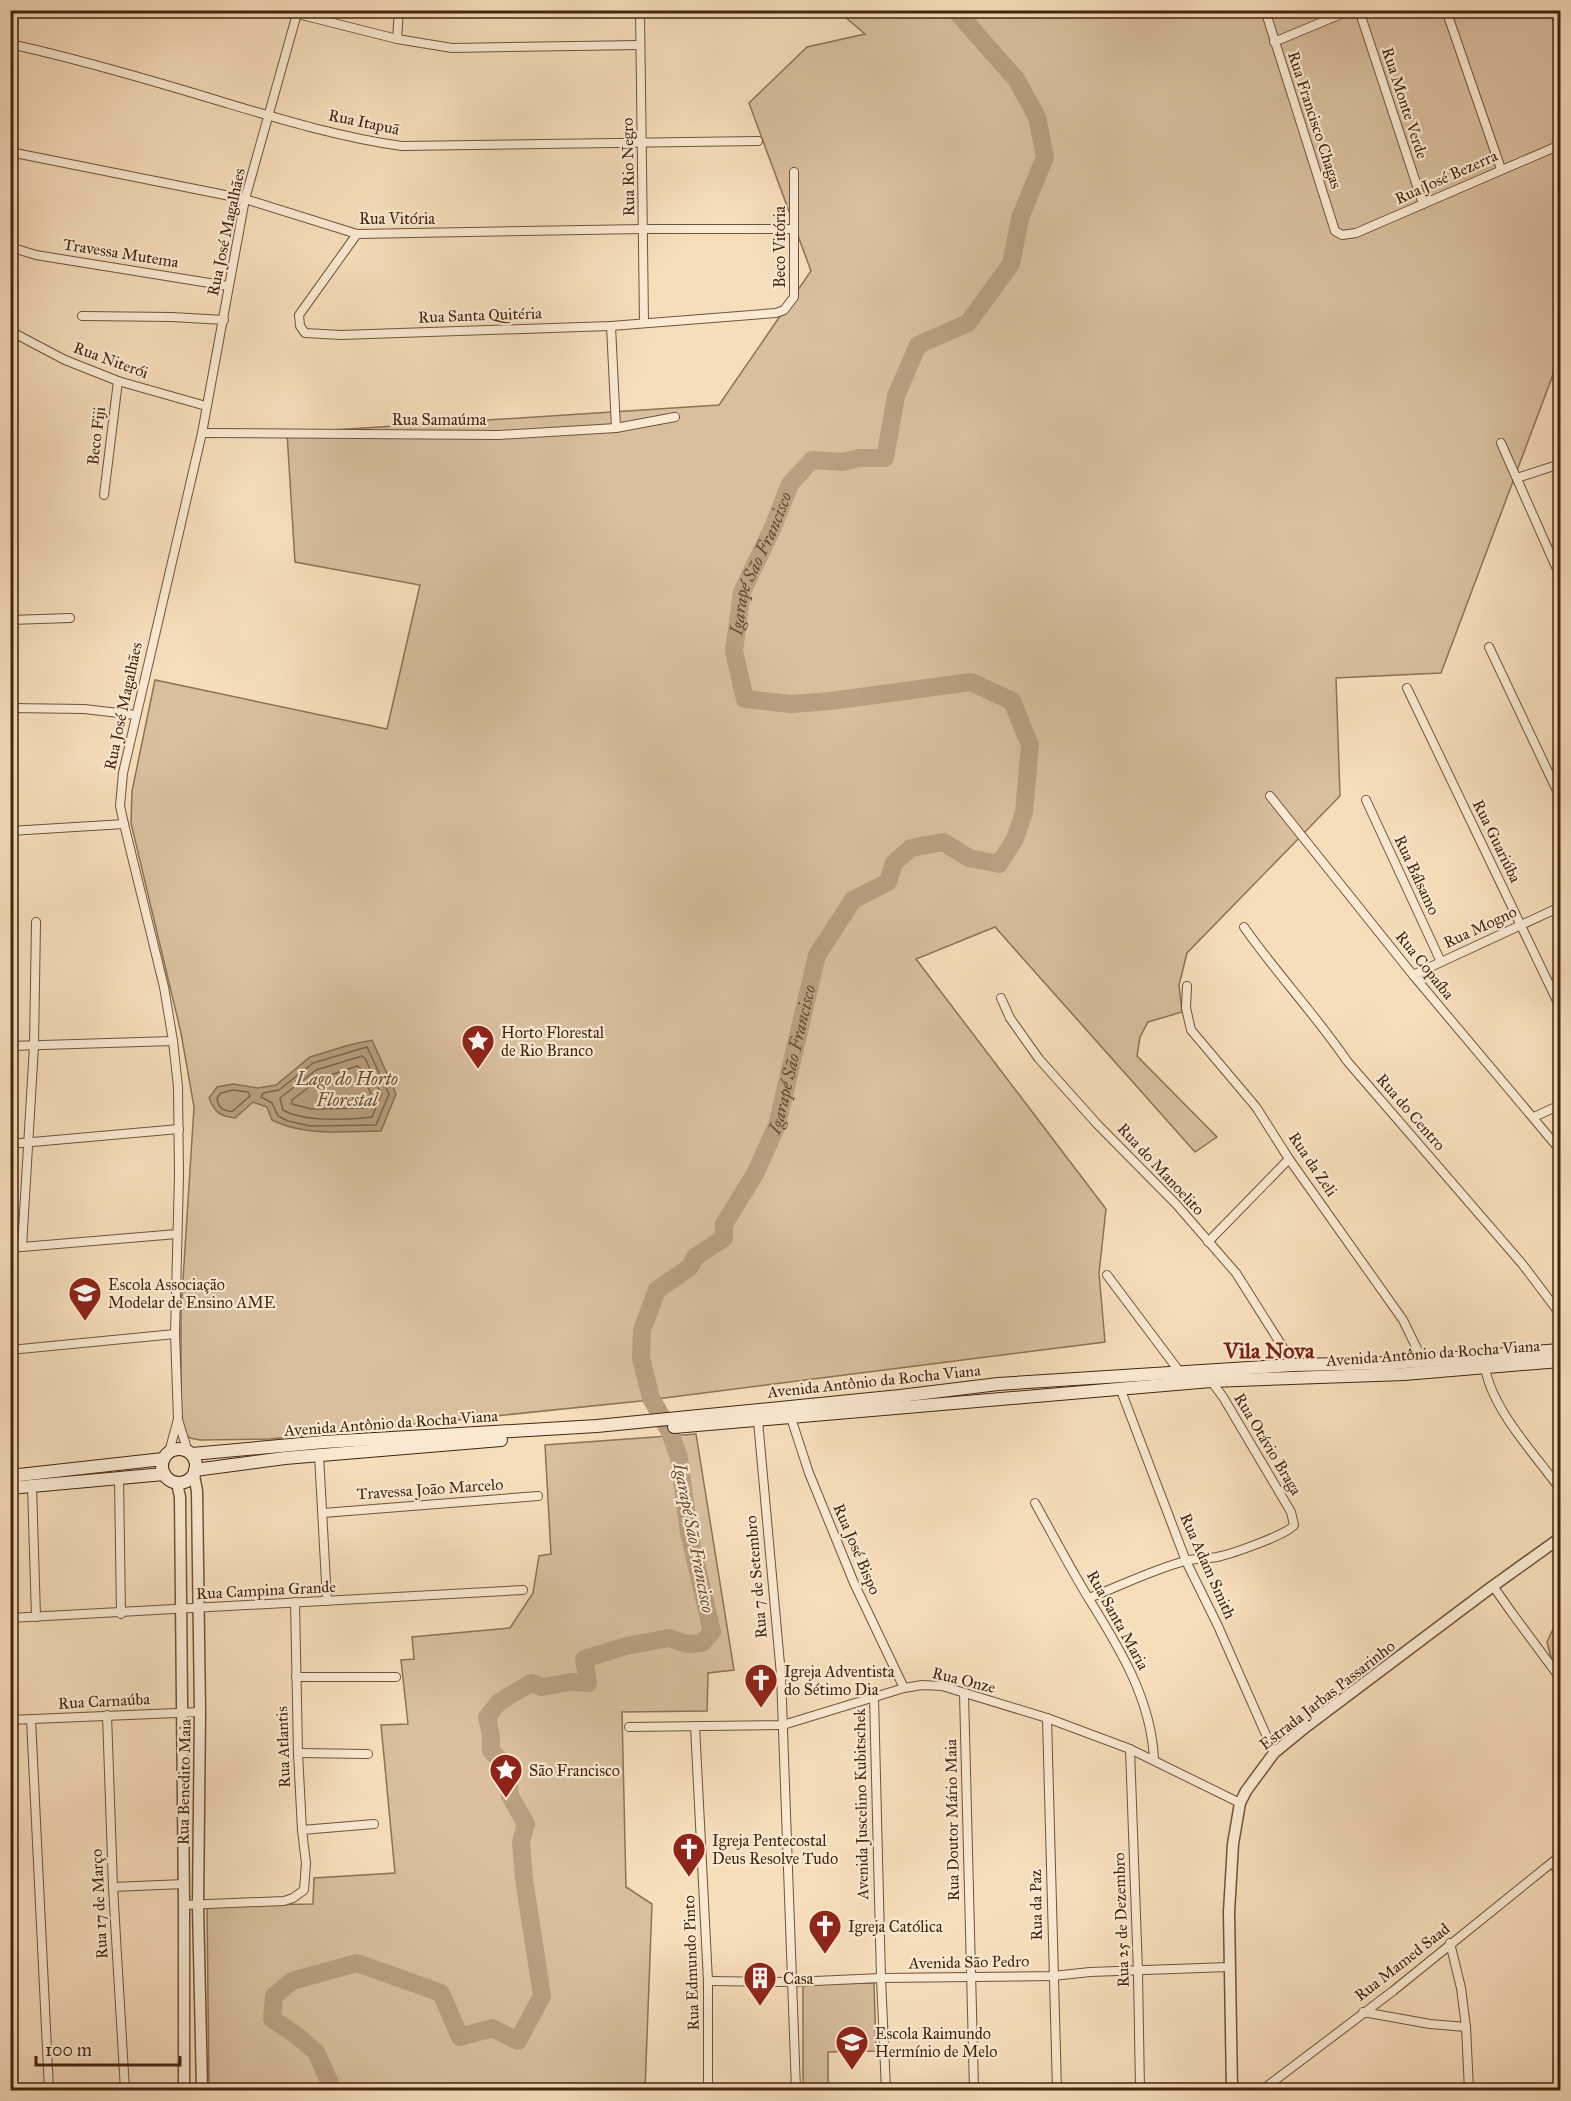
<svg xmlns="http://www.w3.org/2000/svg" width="1571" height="2101" font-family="'IM FELL Great Primer',serif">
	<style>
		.green { fill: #d9bf9e; stroke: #8e7256; stroke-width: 1.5 }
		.water { fill: #ba9f81; stroke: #8b6e53; stroke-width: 1.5 }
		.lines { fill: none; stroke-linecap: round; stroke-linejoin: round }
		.shore { stroke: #7f6248; stroke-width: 1.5 }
		.river { stroke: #ba9f81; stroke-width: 18 }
		.minor-casing { stroke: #71533a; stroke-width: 10 }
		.tertiary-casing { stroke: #71533a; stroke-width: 13 }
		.secondary-casing { stroke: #44250f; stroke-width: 14 }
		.minor { stroke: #faead3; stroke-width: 8 }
		.tertiary { stroke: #faead3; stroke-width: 10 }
		.secondary { stroke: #faead3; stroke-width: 12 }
		.labels { text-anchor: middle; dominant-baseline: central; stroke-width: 4.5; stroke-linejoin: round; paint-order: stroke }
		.street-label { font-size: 16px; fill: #44250f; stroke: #faead3 }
		.poi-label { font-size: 16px; fill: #44250f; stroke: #faead3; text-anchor: start }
		.water-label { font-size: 18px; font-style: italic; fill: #674a31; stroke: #faead3 }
		.district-label { font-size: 22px; font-weight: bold; fill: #7a1f14; stroke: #faead3 }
	</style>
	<rect width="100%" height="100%" fill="#f7debb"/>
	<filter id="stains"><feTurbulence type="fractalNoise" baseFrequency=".00333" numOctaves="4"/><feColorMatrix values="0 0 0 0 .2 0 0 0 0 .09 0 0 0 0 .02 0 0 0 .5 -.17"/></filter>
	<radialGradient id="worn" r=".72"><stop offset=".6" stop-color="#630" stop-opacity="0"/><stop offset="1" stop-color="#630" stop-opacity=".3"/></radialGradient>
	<!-- green -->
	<g class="green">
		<polygon points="838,11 1560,11 1560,356 1441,673 1336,678 1340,796 1187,953 1179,985 1182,1012 1148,1022 1140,1037 1137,1056 1217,1137 1195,1152 995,927 916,959 1106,1209 1099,1273 1105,1342 641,1401 270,1439 200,1440 190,1438 184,1432 181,1432 181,1311 194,1107 181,1033 131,823 132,791 155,680 387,729 420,585 295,562 287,433 719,405 811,271 749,103 807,47 865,34"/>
		<polygon points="696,1434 734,1670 708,1673 707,1711 622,1712 626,1887 652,1904 645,2090 209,2090 207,1906 313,1904 314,1878 395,1873 381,1725 408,1724 401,1660 414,1659 412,1637 510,1628 533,1593 539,1556 551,1554 545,1445"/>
		<polygon points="1560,1624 1560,1670 1551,1658 1547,1642 1553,1629"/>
		<polygon points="803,1983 874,1983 876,2051 828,2052 828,2090 803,2090"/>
	</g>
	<!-- water -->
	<path class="water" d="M 372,1040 L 396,1094 L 381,1131 C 345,1131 306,1137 272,1120 L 267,1107 L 253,1102 L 235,1118 C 220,1116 215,1113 209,1098 L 217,1087 L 233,1084 L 258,1088 L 276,1085 L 310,1057 L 349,1045 Z"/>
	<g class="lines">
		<!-- shore -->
		<g class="shore">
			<polygon points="367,1047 389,1094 376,1125 310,1126 288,1121 278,1116 272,1103 261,1097 263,1093 279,1090 313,1063"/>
			<path d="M 362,1056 L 365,1058 L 381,1094 L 372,1117 C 348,1120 303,1122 283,1110 L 280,1098 L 316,1070 Z"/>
			<polygon points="357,1066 360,1068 371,1094 365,1108 311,1109 292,1104 292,1100 321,1078"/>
			<path d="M 233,1090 L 248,1092 L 250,1096 L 233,1111 C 224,1112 218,1108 217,1098 L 221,1093 Z"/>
		</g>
		<!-- river -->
		<path class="river" id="s1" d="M 333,2090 L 316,2052 L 295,2034 L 272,2019 L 274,1996 L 292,1981 L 357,1963 L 441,1993 L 460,2037 L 492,2028 L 518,2041 L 542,1996 L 524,1879 L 521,1842 L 526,1824 L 510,1796 L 507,1767 L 491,1751 L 491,1736 L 487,1717 L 499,1702 L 531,1683 L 542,1687 L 571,1682 L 588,1683 L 584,1659 L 626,1646 L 669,1638 L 687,1644 L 702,1643 L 712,1632 L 689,1533 L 679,1458 L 670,1432 L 651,1398 L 641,1358 L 642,1330 L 657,1290 L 690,1267 L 695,1257 L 724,1238 L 724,1224 L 755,1174 L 777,1125 L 817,955 L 853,900 L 888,882 L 894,863 L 911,848 L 943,842 L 969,858 L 999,864 L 1015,839 L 1024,812 L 1030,745 L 1012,701 L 971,682 L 831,701 L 791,704 L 745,699 L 734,651 L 742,592 L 773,527 L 790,484 L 812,460 L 843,462 L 859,458 L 885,458 L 896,396 L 918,345 L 968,323 L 1011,264 L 1020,218 L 1045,157 L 1037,117 L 1016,79 L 955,10"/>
		<!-- minor casing -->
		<g class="minor-casing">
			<g id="minor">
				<polyline points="282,10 397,39 452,48 640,45"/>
				<polyline points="640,10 644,323"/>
				<polyline points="1265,10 1335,231 1342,235 1356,233 1560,145"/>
				<polyline points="1359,10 1423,204"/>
				<polyline points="1446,10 1501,169"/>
				<polyline points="1556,10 1560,22"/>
				<polyline points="397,39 399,10"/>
				<polyline points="1274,42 1351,10"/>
				<path d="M 10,44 C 83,60 154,81 226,103 C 283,120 343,138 402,146 L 758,141"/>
				<polyline points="10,152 245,199 357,234 643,229 794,229"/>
				<polyline points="357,234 299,315 300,326 305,333 341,335 611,326 776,313 784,310 794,297 794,172"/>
				<polyline points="10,247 36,255 228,286"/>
				<polyline points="82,316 172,317 224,320"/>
				<polyline points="611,326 616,428"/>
				<polyline points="10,331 65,360 118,381 206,406"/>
				<polyline points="202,433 498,435 616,428 675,417"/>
				<polyline points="1501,443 1560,576"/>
				<polyline points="1517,478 1560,464"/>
				<polyline points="104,495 118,381"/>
				<polyline points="10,620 70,618"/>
				<polyline points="1489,647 1560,797"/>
				<polyline points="1407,688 1560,1007"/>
				<polyline points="10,708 84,709 136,715"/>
				<polyline points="1270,796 1413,975 1560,1150"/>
				<polyline points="1366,800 1441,962"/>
				<polyline points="10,831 124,824"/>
				<path d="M 1244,927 C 1276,973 1315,1014 1347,1061 L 1523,1265 L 1560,1314"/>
				<polyline points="1413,975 1560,907"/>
				<polyline points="1187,986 1186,1008 1191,1030 1256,1107 1289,1159 1403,1320 1423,1361"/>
				<polyline points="1001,998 1010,1018 1039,1059 1097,1124 1176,1204 1236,1273 1294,1365"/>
				<polyline points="10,1046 173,1041"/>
				<polyline points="1534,1117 1560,1105"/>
				<polyline points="10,1144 179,1129"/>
				<polyline points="1208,1242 1289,1159"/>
				<polyline points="22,1247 34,1046 36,922"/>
				<polyline points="10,1248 177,1234"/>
				<polyline points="1107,1275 1179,1371"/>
				<polyline points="10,1350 175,1334"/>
				<path d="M 1485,1367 C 1492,1410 1535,1454 1560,1489"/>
				<polyline points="1120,1388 1186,1561 1218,1626 1274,1753"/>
				<polyline points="791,1418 809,1473 854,1583 904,1688"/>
				<polyline points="178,1420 188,1452"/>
				<polyline points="758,1421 781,1675 796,2090"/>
				<polyline points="169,1452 178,1419 175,1334 179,1175 178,1087 173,1041 164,987 124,824 120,806 123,773 202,433 245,199 298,10"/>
				<polyline points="319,1455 327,1601"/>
				<polyline points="119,1478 121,1614"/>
				<polyline points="32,1486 36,1617"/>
				<path d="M 1035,1503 C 1053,1535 1070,1568 1089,1599 C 1120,1649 1151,1699 1154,1759"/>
				<polyline points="323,1513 538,1496"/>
				<polyline points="1493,1586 1512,1613 1560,1678"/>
				<path d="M 1089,1598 C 1120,1586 1152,1570 1185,1561 C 1195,1558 1206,1559 1217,1557 C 1231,1554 1287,1535 1294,1525 L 1291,1512 L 1223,1397 L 1211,1381"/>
				<polyline points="10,1618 523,1590"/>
				<polyline points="296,1677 396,1677"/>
				<polyline points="964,1693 974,2090"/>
				<polyline points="874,1697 881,1978 886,2090"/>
				<polyline points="107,1715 113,1887 125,2090"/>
				<polyline points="1047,1718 1057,2090"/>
				<polyline points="31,1719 49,2090"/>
				<polyline points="10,1720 200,1712"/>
				<polyline points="695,1726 708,1981 708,2090"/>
				<polyline points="629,1727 783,1725 904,1688 922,1685 942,1686 1047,1718 1130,1749 1240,1803"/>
				<polyline points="1130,1749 1138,1972 1140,2090"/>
				<polyline points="298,1753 368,1754"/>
				<polyline points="302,1830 374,1824"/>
				<polyline points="1553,1862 1560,1877"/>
				<polyline points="113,1887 184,1884"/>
				<polyline points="184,1905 284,1901 293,1898 304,1890 306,1863 302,1830 298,1753 295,1602"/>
				<polyline points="1450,1943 1461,1988 1466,2027 1469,2090"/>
				<polyline points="708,1981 793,1982 881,1978 1053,1976 1090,1972 1229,1967"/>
				<polyline points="1363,2012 1430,2024 1466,2027"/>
				<polyline points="1262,2090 1393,1991 1560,1856"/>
			</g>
		</g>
		<!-- tertiary casing -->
		<g class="tertiary-casing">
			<g id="tertiary">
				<polyline points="194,1475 197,1491 200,1712 198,1905 202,2090"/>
				<polyline points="177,1483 180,1497 184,1905 184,2090"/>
				<polyline points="1232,2090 1229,1912 1233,1844 1240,1803 1246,1791 1274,1753 1307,1726 1493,1586 1560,1538"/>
			</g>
		</g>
		<!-- secondary casing -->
		<g class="secondary-casing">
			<g id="secondary">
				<polyline points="674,1427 1211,1381 1404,1374 1560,1361"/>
				<circle cx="179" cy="1466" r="17"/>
				<polyline points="192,1454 324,1442 597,1426 900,1396 998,1384 1294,1365 1392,1363 1560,1350"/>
				<polyline points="195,1470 285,1458 501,1440"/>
				<polyline points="10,1476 163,1459"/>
				<polyline points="10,1488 164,1474"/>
			</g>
		</g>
		<!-- minor -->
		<use href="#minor" class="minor"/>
		<!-- tertiary -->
		<use href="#tertiary" class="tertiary"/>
		<!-- secondary -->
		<use href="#secondary" class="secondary"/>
	</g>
	<!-- icons -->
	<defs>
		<g id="sight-pin" transform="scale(1.725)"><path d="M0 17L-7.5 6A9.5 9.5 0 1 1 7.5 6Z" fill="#8f2418" stroke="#faead3"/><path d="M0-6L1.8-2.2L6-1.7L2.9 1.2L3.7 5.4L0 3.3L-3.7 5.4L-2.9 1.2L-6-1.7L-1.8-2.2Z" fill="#fff"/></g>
		<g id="school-pin" transform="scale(1.725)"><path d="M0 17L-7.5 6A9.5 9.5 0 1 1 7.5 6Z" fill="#8f2418" stroke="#faead3"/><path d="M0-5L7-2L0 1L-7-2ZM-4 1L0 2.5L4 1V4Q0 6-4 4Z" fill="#fff"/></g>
		<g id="church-pin" transform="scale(1.725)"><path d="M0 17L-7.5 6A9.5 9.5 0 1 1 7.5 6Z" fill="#8f2418" stroke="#faead3"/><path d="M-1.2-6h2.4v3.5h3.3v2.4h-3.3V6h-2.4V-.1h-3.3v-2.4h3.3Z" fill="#fff"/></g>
		<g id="building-pin" transform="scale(1.725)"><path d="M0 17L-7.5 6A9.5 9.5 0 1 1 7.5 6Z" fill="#8f2418" stroke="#faead3"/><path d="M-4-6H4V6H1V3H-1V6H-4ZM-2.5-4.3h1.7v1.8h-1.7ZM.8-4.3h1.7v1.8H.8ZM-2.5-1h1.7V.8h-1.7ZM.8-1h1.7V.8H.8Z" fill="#fff"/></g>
	</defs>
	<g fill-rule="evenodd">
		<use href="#sight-pin" x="478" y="1041"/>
		<use href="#school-pin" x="85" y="1293"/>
		<use href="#church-pin" x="761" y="1680"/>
		<use href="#sight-pin" x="506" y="1770"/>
		<use href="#church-pin" x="689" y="1849"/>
		<use href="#church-pin" x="825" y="1926"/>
		<use href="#building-pin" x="760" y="1978"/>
		<use href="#school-pin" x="852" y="2042"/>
	</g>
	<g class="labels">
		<!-- street labels -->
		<g class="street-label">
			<text transform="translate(1405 103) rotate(72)">Rua Monte Verde</text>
			<text transform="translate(1315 120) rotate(72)">Rua Francisco Chagas</text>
			<text transform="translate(364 122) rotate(12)">Rua Itapuã</text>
			<text transform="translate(628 167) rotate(-91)">Rua Rio Negro</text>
			<text transform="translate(1446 177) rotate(-24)">Rua José Bezerra</text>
			<text x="397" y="218">Rua Vitória</text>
			<text transform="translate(226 232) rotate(-78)">Rua José Magalhães</text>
			<text transform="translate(779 247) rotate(-90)">Beco Vitória</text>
			<text transform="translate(121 253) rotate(9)">Travessa Mutema</text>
			<text transform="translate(480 315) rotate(-2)">Rua Santa Quitéria</text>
			<text transform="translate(111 360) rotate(20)">Rua Niterói</text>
			<text x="439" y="419">Rua Samaúma</text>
			<text transform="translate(96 436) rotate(-83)">Beco Fiji</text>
			<text transform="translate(123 706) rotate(-78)">Rua José Magalhães</text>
			<text transform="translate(1497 841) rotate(64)">Rua Guariúba</text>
			<text transform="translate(1417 875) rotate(65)">Rua Bálsamo</text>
			<text transform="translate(1480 927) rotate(-25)">Rua Mogno</text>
			<text transform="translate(1425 965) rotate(51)">Rua Copaíba</text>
			<text transform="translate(1411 1112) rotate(49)">Rua do Centro</text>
			<text transform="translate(1313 1164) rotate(56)">Rua da Zeli</text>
			<text transform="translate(1161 1169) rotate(47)">Rua do Manoelito</text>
			<text transform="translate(1433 1353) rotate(-4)">Avenida Antônio da Rocha Viana</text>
			<text transform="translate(874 1381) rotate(-6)">Avenida Antônio da Rocha Viana</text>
			<text transform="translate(391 1423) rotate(-4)">Avenida Antônio da Rocha Viana</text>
			<text transform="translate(1268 1444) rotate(59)">Rua Otávio Braga</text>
			<text transform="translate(430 1489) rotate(-4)">Travessa João Marcelo</text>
			<text transform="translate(857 1549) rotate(67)">Rua José Bispo</text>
			<text transform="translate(1208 1566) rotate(66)">Rua Adam Smith</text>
			<text transform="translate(756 1577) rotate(-95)">Rua 7 de Setembro</text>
			<text transform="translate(266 1590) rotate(-3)">Rua Campina Grande</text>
			<text transform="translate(1118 1620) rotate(61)">Rua Santa Maria</text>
			<text transform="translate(964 1680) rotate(14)">Rua Onze</text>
			<text transform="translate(1327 1695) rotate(-38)">Estrada Jarbas Passarinho</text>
			<text transform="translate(104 1701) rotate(-3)">Rua Carnaúba</text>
			<text transform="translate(283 1747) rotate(-92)">Rua Atlantis</text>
			<text transform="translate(184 1782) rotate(-89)">Rua Benedito Maia</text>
			<text transform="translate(861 1804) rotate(-91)">Avenida Juscelino Kubitschek</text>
			<text transform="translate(952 1820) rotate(-91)">Rua Doutor Mário Maia</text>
			<text transform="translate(99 1904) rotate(-93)">Rua 17 de Março</text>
			<text transform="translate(1036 1905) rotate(-91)">Rua da Paz</text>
			<text transform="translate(1121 1920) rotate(-92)">Rua 25 de Dezembro</text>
			<text transform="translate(969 1962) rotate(-1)">Avenida São Pedro</text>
			<text transform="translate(1402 1962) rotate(-38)">Rua Mamed Saad</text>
			<text transform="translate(691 1963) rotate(-92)">Rua Edmundo Pinto</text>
		</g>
		<!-- poi labels -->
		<g class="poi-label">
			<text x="501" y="1032">Horto Florestal<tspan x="501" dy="18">de Rio Branco</tspan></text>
			<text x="108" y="1284">Escola Associação<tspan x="108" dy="18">Modelar de Ensino AME</tspan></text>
			<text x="784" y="1671">Igreja Adventista<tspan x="784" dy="18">do Sétimo Dia</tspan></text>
			<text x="529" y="1770">São Francisco</text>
			<text x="712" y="1840">Igreja Pentecostal<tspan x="712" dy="18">Deus Resolve Tudo</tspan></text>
			<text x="848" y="1926">Igreja Católica</text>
			<text x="783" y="1978">Casa</text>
			<text x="875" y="2033">Escola Raimundo<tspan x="875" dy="18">Hermínio de Melo</tspan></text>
		</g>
		<!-- water labels -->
		<g class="water-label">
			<text stroke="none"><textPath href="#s1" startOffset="2601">Igarapé São Francisco</textPath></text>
			<text stroke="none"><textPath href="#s1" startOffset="1665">Igarapé São Francisco</textPath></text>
			<text x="347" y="1079">Lago do Horto<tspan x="347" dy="21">Florestal</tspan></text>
			<text transform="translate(694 1538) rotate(79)">Igarapé São Francisco</text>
		</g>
		<!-- district labels -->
		<g class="district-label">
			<text x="1269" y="1350">Vila Nova</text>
		</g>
	</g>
	<!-- margin -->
	<rect width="1571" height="2101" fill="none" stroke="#f7debb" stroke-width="36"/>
	<rect x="12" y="12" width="1547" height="2077" fill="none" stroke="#44250f" stroke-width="3"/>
	<rect x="18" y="18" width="1535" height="2065" fill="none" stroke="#44250f" stroke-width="1.5"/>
	<!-- scale -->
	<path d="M36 2056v9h144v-9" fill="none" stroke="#44250f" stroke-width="3"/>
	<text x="45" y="2056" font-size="18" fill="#44250f" stroke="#faead3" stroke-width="4.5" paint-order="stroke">100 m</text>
	<rect width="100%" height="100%" filter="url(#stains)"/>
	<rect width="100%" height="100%" fill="url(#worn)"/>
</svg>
